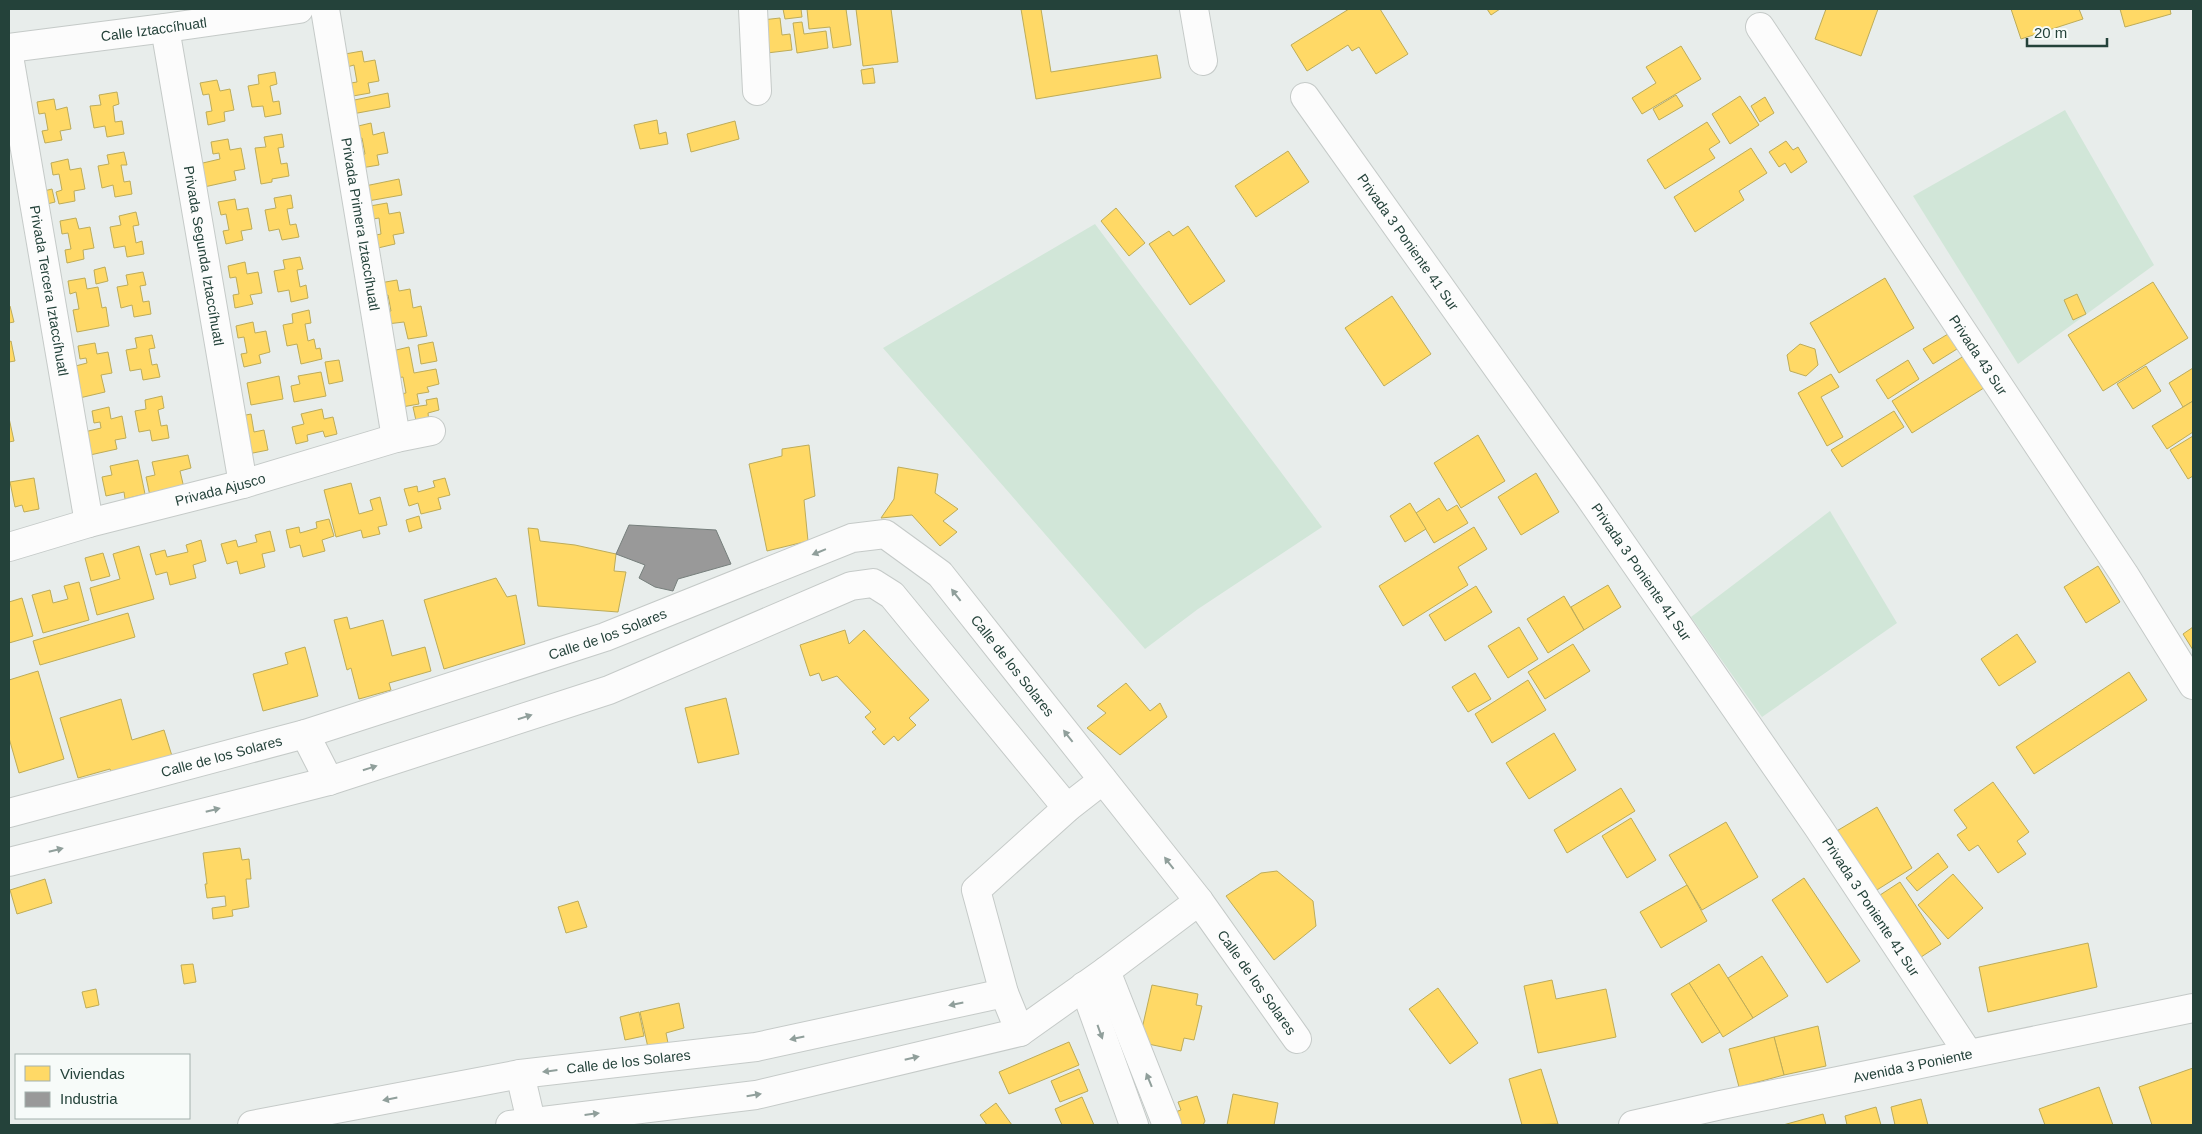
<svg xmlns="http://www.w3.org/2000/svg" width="2202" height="1134" font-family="Helvetica,sans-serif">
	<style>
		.green { fill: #d1e6d8 }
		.homes { fill: #ffd966; stroke: #bdac59 }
		.industry { fill: #999; stroke: #767f7c }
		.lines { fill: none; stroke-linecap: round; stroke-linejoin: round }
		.street-casing { stroke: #c5cac8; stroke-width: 30 }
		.street { stroke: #fcfcfc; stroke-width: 28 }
		.oneway { fill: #909f9b }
		.labels { text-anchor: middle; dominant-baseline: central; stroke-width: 5; stroke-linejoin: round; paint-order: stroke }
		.street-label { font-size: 14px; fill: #24423a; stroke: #f7fbf9 }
	</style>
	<rect width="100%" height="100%" fill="#e8edeb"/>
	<!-- green -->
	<g class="green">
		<polygon points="2065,110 2154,265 2018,364 1913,196"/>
		<polygon points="1095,224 1322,527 1198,609 1145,649 883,348"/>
		<polygon points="1830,511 1897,623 1762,717 1691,617"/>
	</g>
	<!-- homes -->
	<g class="homes">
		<polygon points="783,9 801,9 802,17 785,19"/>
		<polygon points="807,9 846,9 851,45 833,48 830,27 809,29"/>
		<polygon points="856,9 891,9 898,62 863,66"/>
		<polygon points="1021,9 1041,9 1051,72 1157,55 1161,78 1036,99"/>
		<polygon points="1349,9 1380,9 1408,54 1376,74 1359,47 1352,51 1348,45 1307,71 1291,45"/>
		<polygon points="1487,9 1500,9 1491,15"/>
		<polygon points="1826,9 1878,9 1861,56 1815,39"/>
		<polygon points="2011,9 2079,9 2083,19 2021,39"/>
		<polygon points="2120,9 2170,9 2171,14 2125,27"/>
		<polygon points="780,18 782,35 790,34 792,50 767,53 762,20"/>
		<polygon points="802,22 804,34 826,31 828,48 797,53 793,23"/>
		<polygon points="1681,46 1701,79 1642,114 1632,98 1656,83 1646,67"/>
		<polygon points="362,51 364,62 375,60 379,81 368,83 370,93 353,96 351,83 357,82 354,65 347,67 345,54"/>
		<polygon points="873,68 875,83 863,84 861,70"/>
		<polygon points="275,72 277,84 270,86 273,102 279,101 281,114 265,117 263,106 252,107 248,86 259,84 258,75"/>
		<polygon points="217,80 220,91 230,89 234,110 224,112 225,121 208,125 206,112 212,111 209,94 203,95 200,83"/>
		<polygon points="117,92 119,104 113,106 115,122 122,121 124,134 107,137 105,126 94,128 90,106 101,105 99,95"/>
		<polygon points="388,93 390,107 347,115 345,102"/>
		<polygon points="1676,95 1683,106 1659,120 1653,109"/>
		<polygon points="1740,96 1759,125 1730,144 1712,114"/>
		<polygon points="1765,97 1774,113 1760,122 1751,106"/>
		<polygon points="54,99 56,110 67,107 71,129 60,131 62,140 45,143 42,131 48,130 45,113 39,114 37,102"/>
		<polygon points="657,120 659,134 666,132 668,144 640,149 634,125"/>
		<polygon points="735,121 739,139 691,152 687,134"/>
		<polygon points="1707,122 1720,142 1709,149 1715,158 1665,189 1647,160"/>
		<polygon points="371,123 373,135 384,132 388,153 377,155 379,165 361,168 359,156 365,154 362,138 356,139 354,127"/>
		<polygon points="282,134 284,147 278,148 281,164 287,163 289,176 272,179 272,182 261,184 255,148 266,147 264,137"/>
		<polygon points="228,139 230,150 241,148 245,169 234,171 236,180 195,189 190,166 220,159 219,153 213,154 211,142"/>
		<polygon points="1786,141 1793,150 1798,147 1807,162 1791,173 1785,163 1779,167 1769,152"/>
		<polygon points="1751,148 1767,173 1739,191 1744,200 1695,232 1674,197"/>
		<polygon points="1288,151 1309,182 1256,217 1235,186"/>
		<polygon points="124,152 127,165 121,165 124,182 130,181 132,194 115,197 113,185 102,188 98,166 109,164 107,155"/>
		<polygon points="68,159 70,170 81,168 85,189 74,191 75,201 59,204 56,192 62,190 59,174 53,175 51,163"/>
		<polygon points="399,179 402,195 368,201 365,186"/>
		<polygon points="52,189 55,202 39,206 36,193"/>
		<polygon points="291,195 293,208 287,209 290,225 296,224 299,237 282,240 279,229 269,231 265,210 276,208 274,198"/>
		<polygon points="235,199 237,210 248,208 252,229 241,231 243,240 226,244 223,231 229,230 226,214 221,215 218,202"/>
		<polygon points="387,203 389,214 400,212 404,233 393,235 395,244 378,248 376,235 381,234 379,218 373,219 370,206"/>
		<polygon points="1116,208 1145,243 1129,256 1101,221"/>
		<polygon points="136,212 139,225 133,226 136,243 142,241 144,254 127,257 125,246 114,248 110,227 121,225 119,216"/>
		<polygon points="76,218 79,229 90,227 94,248 83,250 84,259 67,263 65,250 71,249 68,233 62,234 60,221"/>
		<polygon points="1188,226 1225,281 1190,305 1149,244 1169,231 1173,236"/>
		<polygon points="300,257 303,269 297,270 300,287 306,285 308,298 291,302 289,290 278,292 274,271 285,269 283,260"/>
		<polygon points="245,262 247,274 258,272 262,293 250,295 253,304 235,308 233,295 239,294 236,277 230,278 228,266"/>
		<polygon points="105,267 108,281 96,284 94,270"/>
		<polygon points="143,272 146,285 140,286 143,302 149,301 151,314 134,317 132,305 121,308 117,287 128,285 126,275"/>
		<polygon points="85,278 87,289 98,287 102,308 106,307 109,326 77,332 73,310 79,309 76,292 70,294 68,281"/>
		<polygon points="1885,278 1914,328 1839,373 1810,323"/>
		<polygon points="397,280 399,291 410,289 413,308 421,306 427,336 408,339 404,322 387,324 385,312 391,311 388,295 382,296 380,283"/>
		<polygon points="2153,282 2188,338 2103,391 2068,335"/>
		<polygon points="2077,294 2086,314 2073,320 2064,300"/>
		<polygon points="1392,296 1431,354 1384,386 1345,328"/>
		<polygon points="9,306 10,306 14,322 9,323"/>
		<polygon points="309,310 311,323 305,324 308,341 314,339 316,349 320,348 322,359 301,364 297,344 287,346 283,325 293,323 292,314"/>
		<polygon points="253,322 255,333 266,331 270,352 259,355 261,363 244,367 241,354 247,353 244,337 238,338 236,326"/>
		<polygon points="1948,334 1957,349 1933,364 1923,349"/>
		<polygon points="152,335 155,348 149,349 152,365 157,364 160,377 143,380 141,369 130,371 126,350 137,348 135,338"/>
		<polygon points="11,341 15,361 9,362 9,342"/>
		<polygon points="433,342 437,361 421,364 418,345"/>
		<polygon points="95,343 97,354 108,352 112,373 101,375 105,392 71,400 64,369 87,363 86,358 80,359 78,346"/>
		<polygon points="1800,344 1815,349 1818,365 1806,376 1790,371 1787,355"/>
		<polygon points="409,347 414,373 436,369 439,384 427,387 429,392 417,394 419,404 402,407 400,394 406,393 403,377 397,378 392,351"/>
		<polygon points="1967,354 1987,386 1912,433 1892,401"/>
		<polygon points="339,360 343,381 329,384 325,362"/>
		<polygon points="1908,360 1919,379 1888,399 1876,380"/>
		<polygon points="2146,366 2161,391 2133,409 2117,384"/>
		<polygon points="2193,368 2193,401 2183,407 2169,383"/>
		<polygon points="321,372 326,396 294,402 291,386 300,384 298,376"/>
		<polygon points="1831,374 1839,387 1821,397 1843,437 1827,446 1798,393"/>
		<polygon points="279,376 283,399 251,405 247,383"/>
		<polygon points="162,396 164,408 158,410 161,426 167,425 169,438 152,441 150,430 139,432 135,411 146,409 145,400"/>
		<polygon points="437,398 439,410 428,413 429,423 417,425 413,407 427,405 426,400"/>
		<polygon points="2193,401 2193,432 2167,449 2152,426"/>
		<polygon points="109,407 111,419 122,416 126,438 115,440 117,449 81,457 76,434 101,428 100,422 94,423 92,411"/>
		<polygon points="322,409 324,419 333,417 337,434 325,437 323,431 307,435 308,441 296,444 292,427 304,424 301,414"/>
		<polygon points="1894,411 1904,427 1842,467 1831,450"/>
		<polygon points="251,414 254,432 264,430 268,450 248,454 236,417"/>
		<polygon points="9,418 14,441 9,442"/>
		<polygon points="1478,435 1505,481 1461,508 1434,463"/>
		<polygon points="2193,436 2193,476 2188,479 2170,450"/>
		<polygon points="809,445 815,496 804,500 808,541 767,551 749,464 782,456 782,449"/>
		<polygon points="188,455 191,468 180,471 184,488 150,496 146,477 155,475 152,462"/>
		<polygon points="138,460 145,494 125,499 124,492 106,496 102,477 112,475 110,466"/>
		<polygon points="898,467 938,474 935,493 958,509 943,521 957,532 940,546 912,515 881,518 894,499"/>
		<polygon points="1536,473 1559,512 1521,535 1498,497"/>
		<polygon points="34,478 39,509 24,512 22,505 15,507 10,482"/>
		<polygon points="445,478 450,495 438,498 441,509 421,514 418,503 409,506 404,489 417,486 418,492 435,487 433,481"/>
		<polygon points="351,483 359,514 373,510 370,500 380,497 387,525 378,527 380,534 363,538 361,530 336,537 324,490"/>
		<polygon points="1439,498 1447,511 1457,505 1468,523 1434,543 1416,513"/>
		<polygon points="1410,503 1426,529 1405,542 1390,516"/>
		<polygon points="419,516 422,528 409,532 406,520"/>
		<polygon points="329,519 334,536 322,540 325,551 303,557 300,545 290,548 286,530 299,527 300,533 317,528 316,522"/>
		<polygon points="1474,527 1487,549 1458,567 1468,585 1403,626 1379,586"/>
		<polygon points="528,528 538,529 540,541 575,545 616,554 614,571 626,572 618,612 538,606"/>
		<polygon points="270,531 275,551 262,554 265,567 240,574 237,561 227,564 221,544 236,540 238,547 257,542 255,535"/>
		<polygon points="201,540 206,561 193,565 196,578 170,585 167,572 156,575 150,554 165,550 167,557 188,552 186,545"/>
		<polygon points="139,546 154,599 97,615 90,588 120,579 113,554"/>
		<polygon points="103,553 110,576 91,581 85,558"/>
		<polygon points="2098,566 2120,602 2086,623 2064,587"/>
		<polygon points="496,578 507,597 516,595 525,644 444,669 424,600"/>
		<polygon points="79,582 89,620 43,633 32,595 50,590 53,603 68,599 64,586"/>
		<polygon points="1608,585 1621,607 1584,630 1571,607"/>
		<polygon points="1476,586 1492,612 1445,641 1429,615"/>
		<polygon points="1564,596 1584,630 1548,653 1527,619"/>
		<polygon points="22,598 33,636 9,643 9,602"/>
		<polygon points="128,613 135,637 40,665 33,641"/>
		<polygon points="347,617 350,629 383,620 392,656 425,647 431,671 389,683 391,690 359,699 351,668 347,670 334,620"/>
		<polygon points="1519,627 1538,659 1508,678 1488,646"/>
		<polygon points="2193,627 2193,650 2183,634"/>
		<polygon points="845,630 849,644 864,630 929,700 909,718 916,725 898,741 894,736 884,745 872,732 876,729 865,717 871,712 837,676 822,681 819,673 810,676 800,645"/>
		<polygon points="2017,634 2036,662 1999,686 1981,659"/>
		<polygon points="1573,644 1590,671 1545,699 1528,672"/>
		<polygon points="305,647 318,696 263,711 253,674 288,664 285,653"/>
		<polygon points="38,671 64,759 19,773 9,738 9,680"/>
		<polygon points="2129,672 2147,700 2034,774 2016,747"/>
		<polygon points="1475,673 1491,699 1468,712 1452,687"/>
		<polygon points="1528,680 1546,710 1492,743 1475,714"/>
		<polygon points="1126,683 1150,711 1160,703 1167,717 1120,755 1087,728 1106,713 1097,706"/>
		<polygon points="726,698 739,754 698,763 685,708"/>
		<polygon points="121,699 132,740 164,730 172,756 112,774 110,769 78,778 60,718"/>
		<polygon points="1554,733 1576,770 1529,799 1506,763"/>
		<polygon points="1993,782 2029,832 2017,841 2026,854 1998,873 1978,845 1969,851 1957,835 1967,828 1954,810"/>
		<polygon points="1621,788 1635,811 1567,853 1554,830"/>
		<polygon points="1877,807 1912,868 1872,893 1835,832"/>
		<polygon points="1631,818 1656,860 1627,878 1602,836"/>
		<polygon points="1726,822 1758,877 1702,910 1669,855"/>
		<polygon points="240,848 242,860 249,859 251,879 246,879 249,907 232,910 233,916 213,919 212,908 226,906 225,896 207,898 205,884 207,884 203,853"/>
		<polygon points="1938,853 1948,867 1917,891 1906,878"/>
		<polygon points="1277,871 1313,901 1316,926 1274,960 1226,896 1261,873"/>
		<polygon points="1953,874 1983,908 1948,939 1918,905"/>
		<polygon points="1804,878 1860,961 1827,983 1772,900"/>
		<polygon points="45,879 52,903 17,914 10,890"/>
		<polygon points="1900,882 1941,944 1918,959 1877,897"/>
		<polygon points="1687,885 1707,921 1661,948 1640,912"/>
		<polygon points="578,901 587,927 566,933 558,907"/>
		<polygon points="2088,943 2097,987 1988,1012 1979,967"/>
		<polygon points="1762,956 1788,996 1753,1018 1728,978"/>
		<polygon points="193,964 196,982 184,984 181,965"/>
		<polygon points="1719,964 1753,1018 1723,1037 1689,983"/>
		<polygon points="1552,980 1556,999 1606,989 1616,1037 1538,1053 1524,986"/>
		<polygon points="1689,983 1720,1032 1702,1043 1671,994"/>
		<polygon points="1152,985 1198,994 1196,1005 1202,1006 1194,1040 1184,1038 1181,1051 1139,1042"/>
		<polygon points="1438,988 1478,1043 1450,1064 1409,1009"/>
		<polygon points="96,989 99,1005 86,1008 82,992"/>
		<polygon points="679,1003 684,1028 666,1033 669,1048 649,1052 640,1012"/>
		<polygon points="639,1012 644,1036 625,1040 620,1017"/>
		<polygon points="1818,1026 1826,1066 1784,1075 1774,1037"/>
		<polygon points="1774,1037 1784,1075 1739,1087 1729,1049"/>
		<polygon points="1069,1042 1079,1065 1009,1094 999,1072"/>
		<polygon points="2193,1068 2193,1125 2152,1125 2139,1087"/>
		<polygon points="1079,1069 1088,1091 1060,1102 1051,1081"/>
		<polygon points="1541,1069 1558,1124 1522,1125 1509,1079"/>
		<polygon points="2099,1087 2113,1125 2045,1125 2039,1109"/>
		<polygon points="1233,1094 1278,1103 1274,1125 1227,1125"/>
		<polygon points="1197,1096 1205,1121 1203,1125 1173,1125 1169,1114 1181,1110 1178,1102"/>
		<polygon points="1082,1097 1094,1125 1062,1125 1055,1109"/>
		<polygon points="1921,1099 1928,1125 1895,1125 1891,1107"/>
		<polygon points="996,1103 1012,1125 987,1125 980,1115"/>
		<polygon points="1876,1107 1881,1125 1847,1125 1845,1116"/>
		<polygon points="1823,1114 1826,1125 1783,1125"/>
	</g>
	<!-- industry -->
	<polygon class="industry" points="629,525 716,530 731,564 678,579 673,591 655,587 639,578 645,565 616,554"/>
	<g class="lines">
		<!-- street casing -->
		<g class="street-casing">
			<g id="street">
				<path id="s1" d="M 325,9 L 396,438"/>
				<polyline points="753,9 757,91"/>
				<polyline points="1194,9 1203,61"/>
				<path id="s2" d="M 1760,27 L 2124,574 L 2193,685"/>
				<path id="s3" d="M 165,28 L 243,484"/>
				<path id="s4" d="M 9,48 L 165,28 L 299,9"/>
				<path id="s5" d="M 9,56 L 89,523"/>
				<path id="s6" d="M 1305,97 L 1588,495 L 1818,827 L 1968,1053"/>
				<path id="s7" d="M 9,547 L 89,523 L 243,484 L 396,438 L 431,431"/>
				<polyline points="305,734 329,781"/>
				<path id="s8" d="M 9,813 L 305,734 L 605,637 L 852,538 L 885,534 L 940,574 L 1199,901 L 1297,1039"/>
				<polyline points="9,862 329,781 609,690 851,586 873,583 892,595 1067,808"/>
				<polyline points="1106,971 1167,1125"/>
				<polyline points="1084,986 1134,1125"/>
				<polyline points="1020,1032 1004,993 976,890 1067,808 1103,780"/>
				<polyline points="520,1074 531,1121"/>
				<path id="s9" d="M 252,1125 L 520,1074 L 756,1047 L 1004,993"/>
				<polyline points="510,1125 756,1095 1020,1032 1106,971 1199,901"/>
				<path id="s10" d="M 1633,1125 L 1721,1105 L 2193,1008"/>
			</g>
		</g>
		<!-- street -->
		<use href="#street" class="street"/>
	</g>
	<!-- one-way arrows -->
	<defs><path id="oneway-solid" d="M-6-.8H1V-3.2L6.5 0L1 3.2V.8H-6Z" transform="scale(1.25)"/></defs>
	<g class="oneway">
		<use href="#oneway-solid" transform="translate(819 552) rotate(158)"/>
		<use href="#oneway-solid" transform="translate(956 595) rotate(-128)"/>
		<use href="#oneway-solid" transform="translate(525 717) rotate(-18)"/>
		<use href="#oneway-solid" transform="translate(1068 736) rotate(-128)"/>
		<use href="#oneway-solid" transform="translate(370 768) rotate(-18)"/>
		<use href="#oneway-solid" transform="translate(213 810) rotate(-14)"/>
		<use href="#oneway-solid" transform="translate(56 850) rotate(-14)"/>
		<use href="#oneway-solid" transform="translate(1169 863) rotate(-128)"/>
		<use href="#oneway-solid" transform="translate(956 1004) rotate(168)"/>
		<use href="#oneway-solid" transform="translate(1100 1032) rotate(70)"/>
		<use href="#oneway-solid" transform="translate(797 1038) rotate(168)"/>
		<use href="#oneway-solid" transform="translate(912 1058) rotate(-13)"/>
		<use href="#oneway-solid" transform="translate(550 1071) rotate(173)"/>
		<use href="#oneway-solid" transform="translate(1149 1080) rotate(-112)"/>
		<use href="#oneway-solid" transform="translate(754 1095) rotate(-9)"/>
		<use href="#oneway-solid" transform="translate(390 1099) rotate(169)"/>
		<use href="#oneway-solid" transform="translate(592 1114) rotate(-7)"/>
	</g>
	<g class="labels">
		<!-- street labels -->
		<g class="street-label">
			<text stroke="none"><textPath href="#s4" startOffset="146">Calle Iztaccíhuatl</textPath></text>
			<text stroke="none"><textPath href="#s1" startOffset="218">Privada Primera Iztaccíhuatl</textPath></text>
			<text stroke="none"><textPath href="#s6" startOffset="178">Privada 3 Poniente 41 Sur</textPath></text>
			<text stroke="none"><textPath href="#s3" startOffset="231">Privada Segunda Iztaccíhuatl</textPath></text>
			<text stroke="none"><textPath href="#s5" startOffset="238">Privada Tercera Iztaccíhuatl</textPath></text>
			<text stroke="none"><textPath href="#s2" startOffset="394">Privada 43 Sur</textPath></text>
			<text stroke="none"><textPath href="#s7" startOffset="219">Privada Ajusco</textPath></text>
			<text stroke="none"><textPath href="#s6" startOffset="582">Privada 3 Poniente 41 Sur</textPath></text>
			<text stroke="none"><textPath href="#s8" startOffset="625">Calle de los Solares</textPath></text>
			<text stroke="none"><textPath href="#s8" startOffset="1106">Calle de los Solares</textPath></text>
			<text stroke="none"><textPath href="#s8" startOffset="220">Calle de los Solares</textPath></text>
			<text stroke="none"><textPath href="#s6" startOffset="988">Privada 3 Poniente 41 Sur</textPath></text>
			<text stroke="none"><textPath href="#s8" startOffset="1506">Calle de los Solares</textPath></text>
			<text stroke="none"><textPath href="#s9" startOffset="382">Calle de los Solares</textPath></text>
			<text stroke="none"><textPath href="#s10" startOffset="286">Avenida 3 Poniente</textPath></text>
		</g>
	</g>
	<!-- border -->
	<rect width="2202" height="1134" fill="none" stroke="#24423a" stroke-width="20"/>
	<!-- legend -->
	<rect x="15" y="1054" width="175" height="65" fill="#f7fbf9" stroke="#a3b1ad"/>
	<rect x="25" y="1066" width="25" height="15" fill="#ffd966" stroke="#a3b1ad"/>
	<text x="60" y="1079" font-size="15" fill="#24423a">Viviendas</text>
	<rect x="25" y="1092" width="25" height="15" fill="#999999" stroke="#a3b1ad"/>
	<text x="60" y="1104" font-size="15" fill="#24423a">Industria</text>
	<!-- scale -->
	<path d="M2027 38v8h80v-8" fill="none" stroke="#24423a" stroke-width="2.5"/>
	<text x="2034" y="38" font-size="15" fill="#24423a" stroke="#f7fbf9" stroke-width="4" paint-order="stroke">20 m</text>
</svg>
